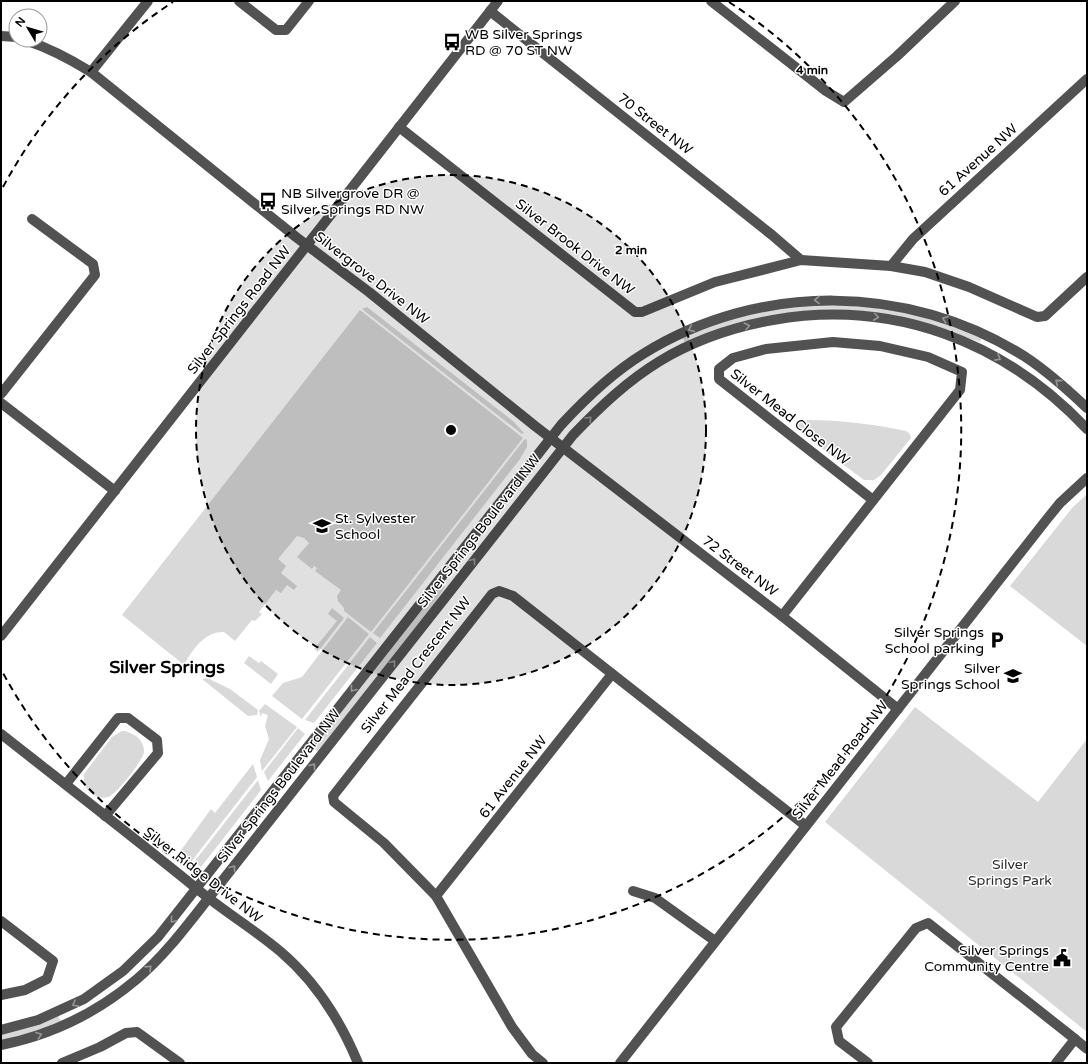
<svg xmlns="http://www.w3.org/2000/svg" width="1088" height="1064" font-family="'Varela Round',sans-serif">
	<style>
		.green { fill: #d9d9d9 }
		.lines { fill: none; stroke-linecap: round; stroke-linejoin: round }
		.minor { stroke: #525252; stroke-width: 10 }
		.oneway { stroke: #979797 }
		.ring { fill: none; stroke: #000; stroke-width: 2; stroke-dasharray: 7 5 }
		.labels { text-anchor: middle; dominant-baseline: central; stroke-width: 3; stroke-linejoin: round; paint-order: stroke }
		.poi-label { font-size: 14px; fill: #000; stroke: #fff; text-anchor: start }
		.street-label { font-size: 14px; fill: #000; stroke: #fff }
		.park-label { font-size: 14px; fill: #303030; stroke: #fff }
		.district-label { font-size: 18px; font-weight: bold; fill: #000; stroke: #fff }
		.centre { fill: #000; stroke: #fff; stroke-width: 2 }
		.ring-label { font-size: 12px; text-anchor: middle; font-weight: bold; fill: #000; stroke: #fff; stroke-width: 3; stroke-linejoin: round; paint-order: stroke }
	</style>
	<rect width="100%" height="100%" fill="#fff"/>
	<!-- green -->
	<g class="green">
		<path d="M 796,305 L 859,305 L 920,315 L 982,337 L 980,342 L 939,328 L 840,311 L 685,343 L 683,338 C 719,319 756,313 796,305 Z"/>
		<polygon points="367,307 514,422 524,433 522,434 362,309"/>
		<path d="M 360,310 L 523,438 L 371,632 L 344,611 L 344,608 L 338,601 L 337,596 L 341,590 L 315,571 L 317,568 L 314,566 L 312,569 L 297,557 L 309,543 L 304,538 L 297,536 L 278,559 L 286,566 L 281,573 L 297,586 L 294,590 L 287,585 L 281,593 L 276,590 L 259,612 L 262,614 L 255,621 L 252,620 L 235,641 L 224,632 C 205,631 192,650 184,665 L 122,615 Z"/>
		<path d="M 807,420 C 841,420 872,424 906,431 L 910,434 L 911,438 L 881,475 L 874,480 L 864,480 L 800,432 L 797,428 L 800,422 Z"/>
		<polygon points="527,439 527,447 520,459 380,638 373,633 524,440"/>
		<polygon points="1087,494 1087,646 1010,586 1072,508"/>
		<polygon points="440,584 445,587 433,605 318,752 314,749 327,729"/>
		<polygon points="332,608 344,618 318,652 314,649 337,621 328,614"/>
		<polygon points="348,617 369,634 302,719 272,696 283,683 302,677"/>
		<polygon points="370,637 377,643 314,723 305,720"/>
		<polygon points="249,656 259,663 261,661 278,674 271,684 244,663"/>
		<polygon points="207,678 230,689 258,710 257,715 248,716 202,679"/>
		<polygon points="265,704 297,727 262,771 260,760 269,739 265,726 268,715 262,713 261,717 259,711"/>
		<polygon points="915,707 1038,802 1087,739 1087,1032 825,822"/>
		<polygon points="298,728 305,734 268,781 264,772"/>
		<path d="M 122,731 C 127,731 131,733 136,736 C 141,740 144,745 144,752 C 143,760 117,794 108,797 C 102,799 96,797 91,793 C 85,788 83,782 84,774 L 112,737 Z"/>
		<polygon points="253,764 257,777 191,862 179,853 211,809 215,813"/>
		<polygon points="258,780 261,790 201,867 194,862"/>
		<polygon points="58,1016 61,1021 51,1026 1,1041 1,1034"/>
	</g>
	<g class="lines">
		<!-- minor -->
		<g class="minor">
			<polyline points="239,1 276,30 286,30 309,1"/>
			<polyline points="711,1 826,91 844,102 897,56 955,1"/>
			<polyline points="490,11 772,235 801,260"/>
			<polyline points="1,36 16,37"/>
			<path d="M 25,40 C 49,48 70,59 91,72 L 296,237 L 369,292 L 535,426 L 782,616 L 898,709"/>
			<polyline points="91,72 148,1"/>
			<polyline points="399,127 635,312 642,312 715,282 801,260 891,266 925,272 969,287 1037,317 1045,316 1087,277"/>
			<polyline points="891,266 913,239 1087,79"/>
			<polyline points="1,394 95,275 93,264 32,219"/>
			<polyline points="1,403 115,491"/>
			<polyline points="782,616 960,390 962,372 928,357 880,346 833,342 766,349 733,358 719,369 719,379 873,500"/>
			<polyline points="1,636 498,1"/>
			<path d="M 1,734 C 66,785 132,836 196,888 C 223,911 254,929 281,952 C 315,981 341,1022 358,1063"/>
			<polyline points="66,784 118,718 128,718 157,740 158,753 105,816"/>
			<polyline points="633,891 655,898 715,941"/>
			<polyline points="436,896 612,674"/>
			<polyline points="1,921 53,961 47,979 25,990 1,995"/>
			<path d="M 1,1030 L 38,1020 L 84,999 L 123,971 L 158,937 L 561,425 C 586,398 612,373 643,354 C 759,282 908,283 1024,356 C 1047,371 1067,389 1087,408"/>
			<polyline points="1075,1039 1087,1049"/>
			<path d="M 1,1045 C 51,1035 98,1012 137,979 C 168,953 193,917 219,885 L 573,435 C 600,407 627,381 660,361 C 695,340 734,327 773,320 C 893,299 1004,341 1087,429"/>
			<polyline points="62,1063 100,1047 126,1033 137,1032 180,1063"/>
			<polyline points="543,1063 532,1054 512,1027 436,896 384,843 334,802 333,796 492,594 499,591 513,596 806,826"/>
			<polyline points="620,1063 1047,519 1060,503 1087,478"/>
			<polyline points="868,1063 839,1041 836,1027 916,928 928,923 1075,1039 1056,1063"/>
		</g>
	</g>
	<!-- one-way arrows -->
	<defs><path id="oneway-chevron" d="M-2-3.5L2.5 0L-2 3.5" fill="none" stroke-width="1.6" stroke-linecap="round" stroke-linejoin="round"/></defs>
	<g class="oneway">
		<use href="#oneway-chevron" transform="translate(817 300) rotate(179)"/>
		<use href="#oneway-chevron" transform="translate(876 317) rotate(7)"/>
		<use href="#oneway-chevron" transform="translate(945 319) rotate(-160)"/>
		<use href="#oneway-chevron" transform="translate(747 326) rotate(-14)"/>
		<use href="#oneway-chevron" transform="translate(691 329) rotate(156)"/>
		<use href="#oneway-chevron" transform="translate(998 358) rotate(29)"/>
		<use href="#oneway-chevron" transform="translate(1058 382) rotate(-139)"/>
		<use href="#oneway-chevron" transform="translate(589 419) rotate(-47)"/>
		<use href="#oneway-chevron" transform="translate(473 561) rotate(-52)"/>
		<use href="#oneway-chevron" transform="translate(393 663) rotate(-52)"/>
		<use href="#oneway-chevron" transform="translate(353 689) rotate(128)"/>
		<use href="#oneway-chevron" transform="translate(313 766) rotate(-52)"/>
		<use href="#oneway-chevron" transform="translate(233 868) rotate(-52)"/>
		<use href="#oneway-chevron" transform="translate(173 920) rotate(130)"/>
		<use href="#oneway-chevron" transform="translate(149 968) rotate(-44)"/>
		<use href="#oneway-chevron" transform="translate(75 1004) rotate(151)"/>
		<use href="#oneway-chevron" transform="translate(39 1035) rotate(-20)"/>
	</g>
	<!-- distance rings -->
	<circle cx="451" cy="430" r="255" fill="#000" fill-opacity=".12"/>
	<g class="ring">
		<circle cx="451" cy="430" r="255"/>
		<path d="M3 187A510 510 0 0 1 173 2M729 2A510 510 0 1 1 3 673"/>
	</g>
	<!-- icons -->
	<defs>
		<g id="bus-bare" transform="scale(1.38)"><path d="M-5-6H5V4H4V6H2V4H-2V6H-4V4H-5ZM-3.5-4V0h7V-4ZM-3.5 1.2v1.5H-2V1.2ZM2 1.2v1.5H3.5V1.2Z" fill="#000" stroke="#fff" stroke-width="2.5" paint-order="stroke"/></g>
		<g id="school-bare" transform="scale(1.38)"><path d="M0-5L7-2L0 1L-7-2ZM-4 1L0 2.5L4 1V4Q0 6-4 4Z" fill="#000" stroke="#fff" stroke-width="2.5" paint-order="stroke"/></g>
		<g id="parking-bare" transform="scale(1.38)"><path d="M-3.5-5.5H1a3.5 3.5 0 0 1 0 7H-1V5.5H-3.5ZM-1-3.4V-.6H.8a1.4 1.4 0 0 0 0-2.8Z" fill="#000" stroke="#fff" stroke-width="2.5" paint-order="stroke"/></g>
		<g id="civic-bare" transform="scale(1.38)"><path d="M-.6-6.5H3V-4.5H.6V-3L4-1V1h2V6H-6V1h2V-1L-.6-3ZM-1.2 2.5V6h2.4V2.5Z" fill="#000" stroke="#fff" stroke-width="2.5" paint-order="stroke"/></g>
	</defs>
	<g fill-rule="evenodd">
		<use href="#bus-bare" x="452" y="42"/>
		<use href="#bus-bare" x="268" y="201"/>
		<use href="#school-bare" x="322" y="526"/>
		<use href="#parking-bare" x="997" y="640"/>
		<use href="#school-bare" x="1013" y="676"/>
		<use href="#civic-bare" x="1062" y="958"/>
	</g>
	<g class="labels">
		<!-- poi labels -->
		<g class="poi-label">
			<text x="465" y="34">WB Silver Springs<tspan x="465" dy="16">RD @ 70 ST NW</tspan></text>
			<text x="281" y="193">NB Silvergrove DR @<tspan x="281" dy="16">Silver Springs RD NW</tspan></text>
			<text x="335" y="518">St. Sylvester<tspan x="335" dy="16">School</tspan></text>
			<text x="984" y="632" text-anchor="end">Silver Springs<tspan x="984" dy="16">School parking</tspan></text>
			<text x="1000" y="668" text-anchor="end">Silver<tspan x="1000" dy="16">Springs School</tspan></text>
			<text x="1049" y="950" text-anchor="end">Silver Springs<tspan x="1049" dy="16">Community Centre</tspan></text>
		</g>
		<!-- street labels -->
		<g class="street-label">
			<text transform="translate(655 124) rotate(38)">70 Street NW</text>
			<text transform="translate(978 160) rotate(-42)">61 Avenue NW</text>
			<text transform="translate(575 247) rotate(38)">Silver Brook Drive NW</text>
			<text transform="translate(372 278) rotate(38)">Silvergrove Drive NW</text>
			<text transform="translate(239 310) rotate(-52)">Silver Springs Road NW</text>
			<text transform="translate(790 417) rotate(38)">Silver Mead Close NW</text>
			<text transform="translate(479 531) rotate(-52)">Silver Springs Boulevard NW</text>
			<text transform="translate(740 566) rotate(37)">72 Street NW</text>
			<text transform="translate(416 665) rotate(-52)">Silver Mead Crescent NW</text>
			<text transform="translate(840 760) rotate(-52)">Silver Mead Road NW</text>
			<text transform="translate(513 777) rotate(-52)">61 Avenue NW</text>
			<text transform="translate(279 786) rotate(-52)">Silver Springs Boulevard NW</text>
			<text transform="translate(203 875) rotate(38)">Silver Ridge Drive NW</text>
		</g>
		<!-- park labels -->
		<g class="park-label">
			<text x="1010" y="864">Silver<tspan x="1010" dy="16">Springs Park</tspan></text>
		</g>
		<!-- district labels -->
		<g class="district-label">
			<text x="167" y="667">Silver Springs</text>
		</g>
	</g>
	<circle cx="451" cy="430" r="6" class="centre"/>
	<g class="ring-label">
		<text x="812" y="74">4 min</text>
		<text x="631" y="254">2 min</text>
	</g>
	<!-- border -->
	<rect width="1088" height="1064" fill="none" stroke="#000000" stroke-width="4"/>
	<!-- north arrow -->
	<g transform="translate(28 28) rotate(308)"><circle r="19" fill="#ffffff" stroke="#999999"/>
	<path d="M0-3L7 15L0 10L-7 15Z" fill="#000000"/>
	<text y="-6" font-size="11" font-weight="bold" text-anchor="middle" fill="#000000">N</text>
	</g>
</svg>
